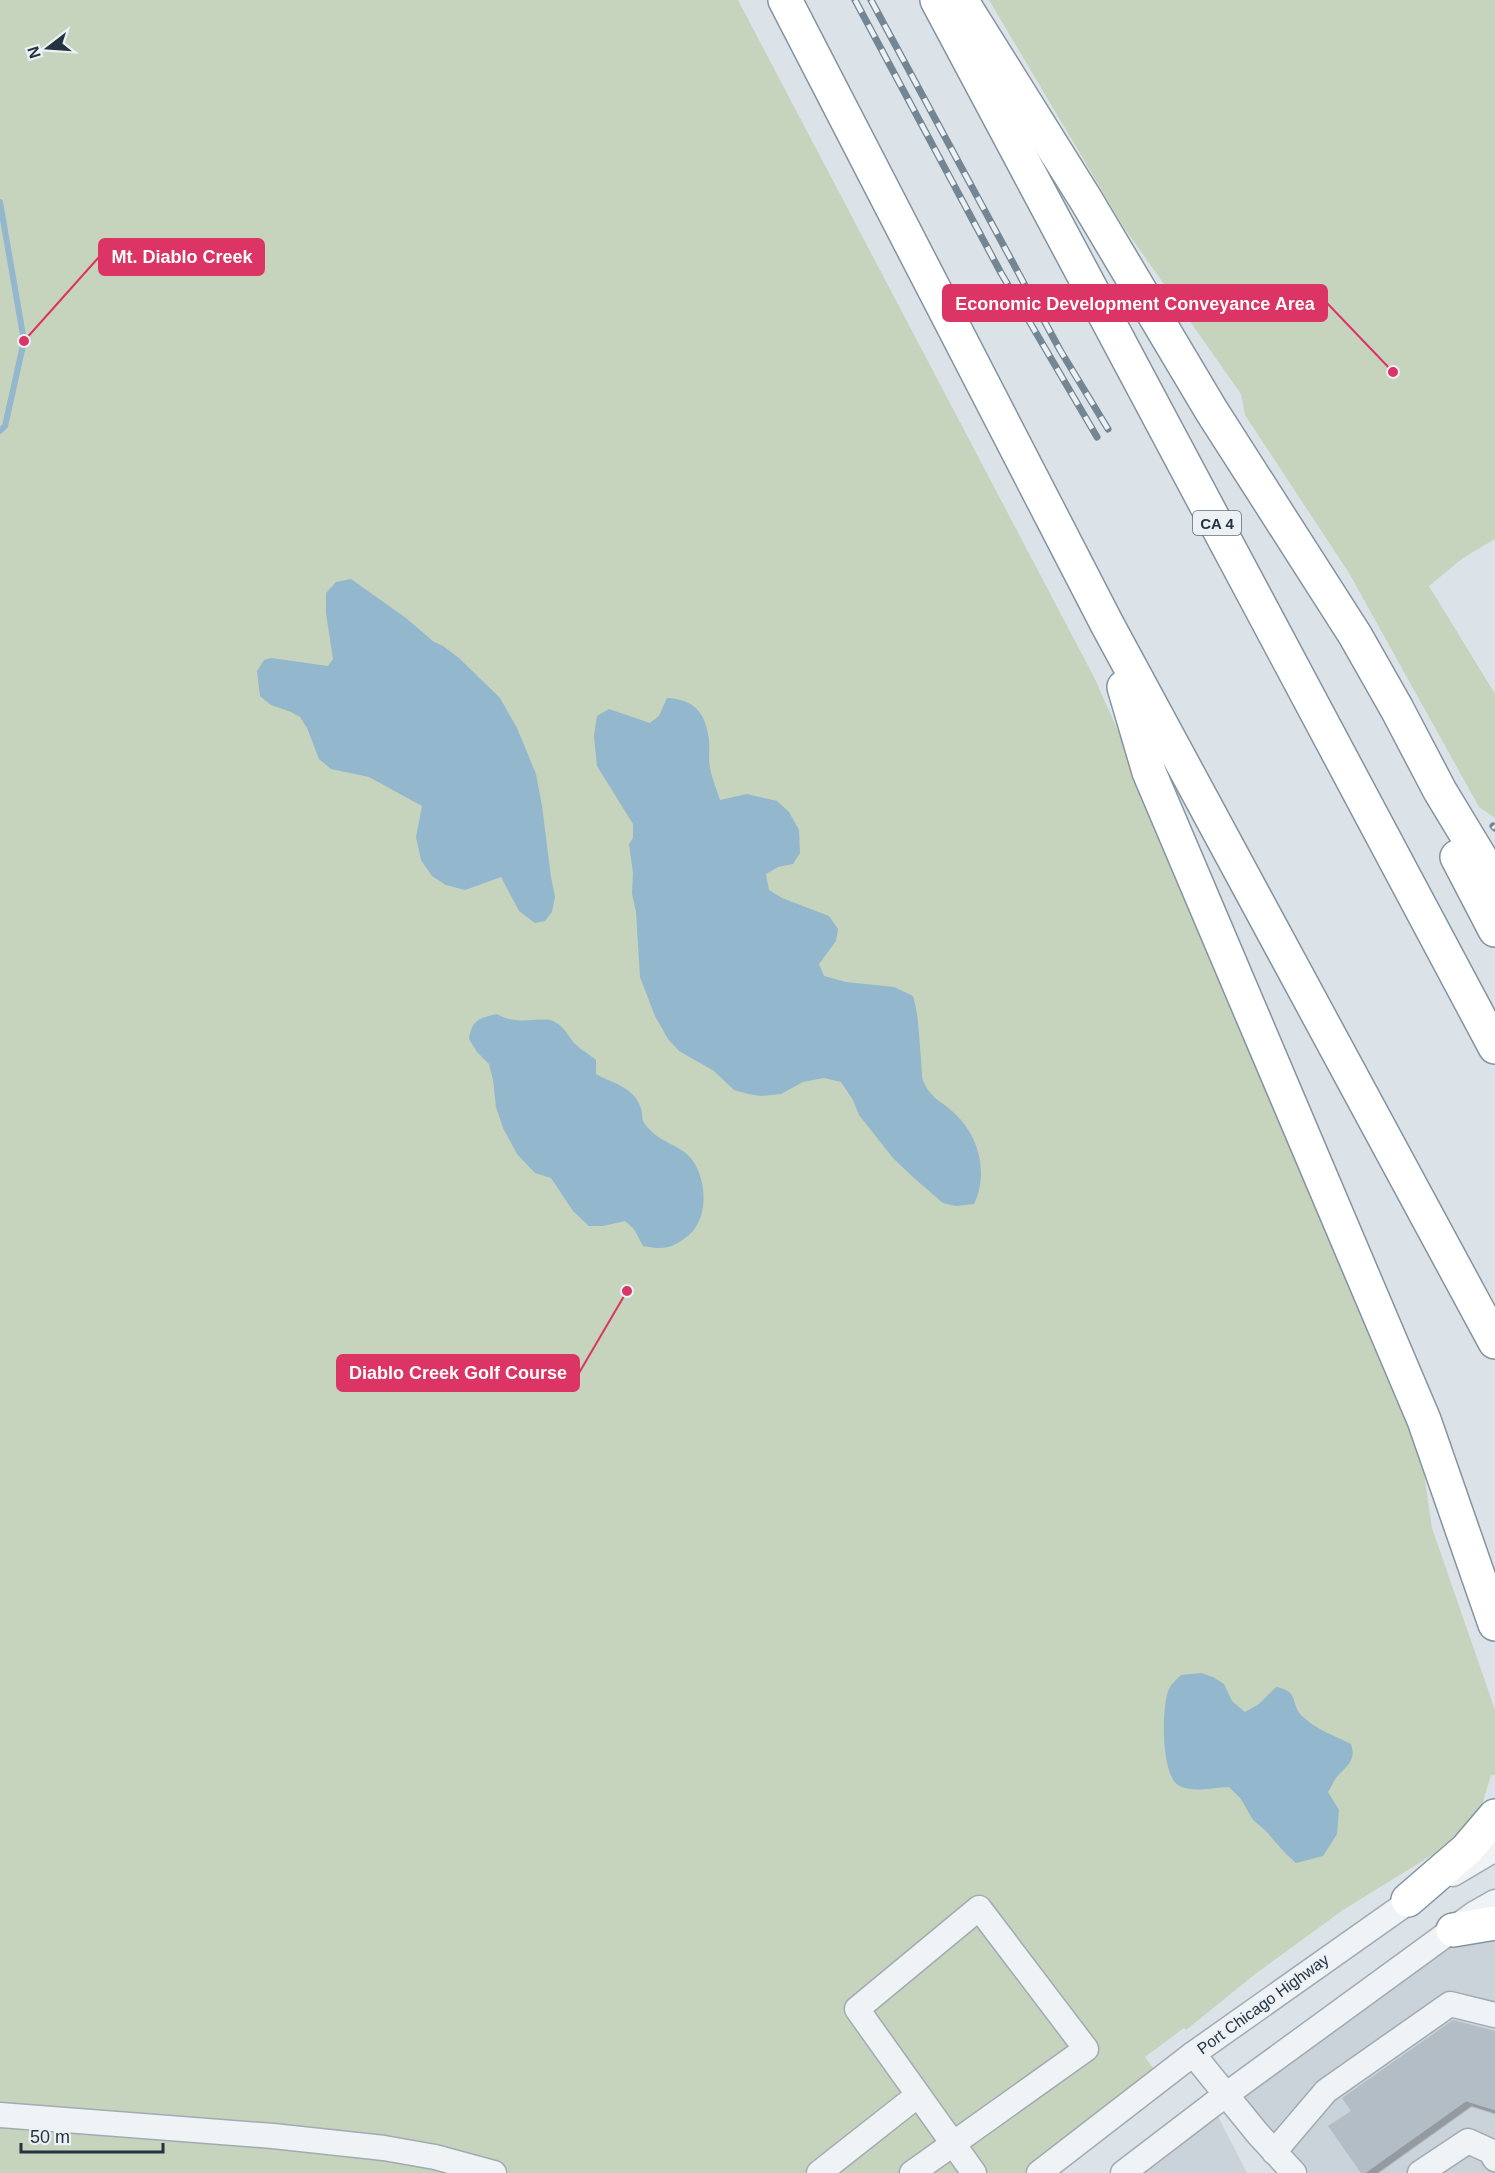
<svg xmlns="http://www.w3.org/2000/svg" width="1495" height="2173" font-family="Arial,sans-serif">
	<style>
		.built { fill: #cad2da }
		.green { fill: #c6d3bd }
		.water { fill: #93b7cc }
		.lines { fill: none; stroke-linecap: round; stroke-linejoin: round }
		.stream { stroke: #93b7cc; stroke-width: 6 }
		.building { fill: #b3bdc5; filter: url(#shadow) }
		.minor-casing { stroke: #a1abb2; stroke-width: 27 }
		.highway-casing { stroke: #8393a0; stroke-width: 36 }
		.minor { stroke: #f0f3f6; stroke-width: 24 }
		.highway { stroke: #fff; stroke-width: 33 }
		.rail-casing { stroke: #748593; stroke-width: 7 }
		.rail { stroke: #ecf1f6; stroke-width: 4.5; stroke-dasharray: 14; stroke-linecap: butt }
		.labels { text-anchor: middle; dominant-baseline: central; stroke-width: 4.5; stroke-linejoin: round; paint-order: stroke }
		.shield { fill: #ecf1f6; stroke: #616c77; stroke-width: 1.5 }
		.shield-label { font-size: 15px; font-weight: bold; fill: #253340 }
		.street-label { font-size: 16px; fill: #253340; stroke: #ecf1f6 }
		.leader { fill: none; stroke: #db3465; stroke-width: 2 }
		.callout-dot { fill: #db3465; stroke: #ecf1f6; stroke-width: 2 }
		.callout { fill: #db3465; stroke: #db3465; stroke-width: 2 }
		.callout-label { font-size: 18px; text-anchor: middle; font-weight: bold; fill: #fff }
	</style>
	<defs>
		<filter id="shadow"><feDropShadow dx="5.5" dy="5.5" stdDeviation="0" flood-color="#0004"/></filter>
	</defs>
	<rect width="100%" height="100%" fill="#dce3e8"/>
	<!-- built -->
	<g class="built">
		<polygon points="1495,1923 1495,2173 1294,2173 1227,2094 1453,1930"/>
		<polygon points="1212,2105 1247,2173 1123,2173"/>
	</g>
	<!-- green -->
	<g class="green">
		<polygon points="0,0 738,0 1094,677 1142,784 1420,1447 1432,1528 1495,1710 1495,1775 1491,1775 1482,1805 1458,1833 1432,1855 1343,1910 1254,1975 1186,2030 1184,2028 1145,2057 1161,2079 1039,2173 0,2173"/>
		<polygon points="989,0 1495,0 1495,539 1463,558 1429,586 1495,694 1495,818 1479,807 1349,573 1245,415 1241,394 1123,226"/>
	</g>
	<!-- water -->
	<g class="water">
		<polygon points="351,579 406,618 434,642 443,646 459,658 500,698 517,728 536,774 542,806 551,877 555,897 552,912 545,921 535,923 519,911 501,877 465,890 446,885 432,876 421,860 416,837 422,806 369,777 331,769 319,759 307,728 300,717 291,712 271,705 260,696 257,671 264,660 271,658 328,666 333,659 326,613 326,593 336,582"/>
		<path d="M 667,698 C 694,699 706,713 709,740 C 710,749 708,759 710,768 C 712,779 717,790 720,800 L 747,794 L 777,801 L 789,812 L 799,830 L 800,853 L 793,864 L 778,867 L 766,874 L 769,890 L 782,898 L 829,916 L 838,929 L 836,941 L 819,964 L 824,976 L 846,982 L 894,987 L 913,996 C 919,1016 919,1039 921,1060 C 922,1067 921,1077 924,1083 C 932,1099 941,1101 953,1112 C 979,1135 989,1173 974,1204 L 956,1206 L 943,1203 L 914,1178 L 893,1158 L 859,1115 L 853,1100 L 841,1082 L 824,1078 L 803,1082 L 781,1094 L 761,1096 L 748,1094 L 734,1090 L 714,1071 L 679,1051 L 668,1039 L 655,1016 L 640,977 L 636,912 L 632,894 L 633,873 L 629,844 L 633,838 L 633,824 L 597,766 L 594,736 L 597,716 L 609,709 L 650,723 L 659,716 Z"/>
		<path d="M 497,1014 C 518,1027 543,1015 555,1022 C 564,1027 568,1035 574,1043 C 580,1049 589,1054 596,1060 L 596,1074 C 612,1083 633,1087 640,1106 C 645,1117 638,1118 650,1130 C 660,1141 677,1145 688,1155 C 707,1174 710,1217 689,1235 C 672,1249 664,1250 643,1246 L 634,1229 L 625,1221 L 603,1226 L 589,1226 L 573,1211 L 551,1178 L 535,1173 L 517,1154 L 503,1128 L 496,1107 L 493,1080 L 489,1064 L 477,1052 L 469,1039 C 472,1021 478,1018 497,1014 Z"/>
		<path d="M 1201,1673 L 1213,1677 L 1224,1684 L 1232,1701 L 1245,1712 L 1259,1704 L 1276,1687 C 1300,1691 1290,1704 1302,1716 C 1315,1729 1335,1736 1351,1744 C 1357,1761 1346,1766 1336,1778 C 1333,1782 1331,1788 1328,1792 L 1339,1810 L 1337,1834 L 1323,1856 L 1296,1863 L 1286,1854 L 1265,1830 L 1253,1820 L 1241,1799 L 1229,1787 C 1213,1787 1193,1794 1178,1785 C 1161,1774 1161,1707 1169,1689 C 1171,1684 1177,1679 1181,1675 Z"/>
	</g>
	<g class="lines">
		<!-- stream -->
		<polyline class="stream" points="0,202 24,341 5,426 0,431"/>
	</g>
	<!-- building -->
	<polygon class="building" points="1453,2020 1495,2031 1495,2110 1466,2101 1365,2173 1361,2173 1328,2126 1351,2111 1342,2098"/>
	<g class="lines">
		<!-- minor casing -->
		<g class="minor-casing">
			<g id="minor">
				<polyline points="1453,1874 1495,1849"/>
				<polyline points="1193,2054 1258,2134 1294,2173"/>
				<polyline points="0,2115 273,2136 384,2148 435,2157 494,2173"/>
				<polyline points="1274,2152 1326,2091 1450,2004 1495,2015"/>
				<polyline points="819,2173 918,2095"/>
				<path d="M 912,2173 C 970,2131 1028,2090 1086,2049 L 979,1908 L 857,2009 L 974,2173"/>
				<polyline points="1039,2173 1193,2054 1421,1893"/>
				<polyline points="1123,2173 1212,2105 1474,1914 1495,1902"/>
				<polyline points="1420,2173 1468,2141 1490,2151 1495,2159"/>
			</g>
		</g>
		<!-- highway casing -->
		<g class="highway-casing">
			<g id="highway">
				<polyline points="785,0 1107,624 1495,1342"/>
				<polyline points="937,0 1495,1047"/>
				<polyline points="961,0 1086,200 1211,410 1355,635 1397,709 1440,791 1495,882"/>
				<polyline points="1124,687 1149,772 1424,1420 1495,1624"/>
				<polyline points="1457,857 1495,930"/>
				<polyline points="1408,1900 1467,1849 1495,1816"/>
				<polyline points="1453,1930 1495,1923"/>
			</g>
		</g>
		<!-- minor -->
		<use href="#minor" class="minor"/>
		<!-- highway -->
		<use href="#highway" class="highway"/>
		<!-- rail casing -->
		<g class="rail-casing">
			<g id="rail">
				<polyline points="855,0 1001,273 1097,437"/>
				<polyline points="871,0 1060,350 1108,429"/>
				<polyline points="1493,826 1495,828"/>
			</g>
		</g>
		<!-- rail -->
		<use href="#rail" class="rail"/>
	</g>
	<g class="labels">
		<!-- shield labels -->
		<rect class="shield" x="1193" y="511" width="48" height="24" rx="4.5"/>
		<g class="shield-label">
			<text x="1217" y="523">CA 4</text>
		</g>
		<!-- street labels -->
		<g class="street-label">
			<text transform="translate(1263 2004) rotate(-36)">Port Chicago Highway</text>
		</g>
	</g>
	<!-- callouts -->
	<path class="leader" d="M24 341L99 257M1393 372L1327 303M627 1291L579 1373"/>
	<g class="callout-dot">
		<circle cx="24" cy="341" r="6"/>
		<circle cx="1393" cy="372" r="6"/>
		<circle cx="627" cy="1291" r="6"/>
	</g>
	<g class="callout">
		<rect x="99" y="239" width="165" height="36" rx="6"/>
		<rect x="943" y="285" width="384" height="36" rx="6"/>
		<rect x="337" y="1355" width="242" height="36" rx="6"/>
	</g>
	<g class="callout-label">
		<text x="182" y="263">Mt. Diablo Creek</text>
		<text x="1135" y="310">Economic Development Conveyance Area</text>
		<text x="458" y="1379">Diablo Creek Golf Course</text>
	</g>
	<!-- north arrow -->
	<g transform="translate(48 48) rotate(253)" stroke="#ecf1f6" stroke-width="4.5" paint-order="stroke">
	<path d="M0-4.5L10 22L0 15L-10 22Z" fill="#253340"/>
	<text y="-9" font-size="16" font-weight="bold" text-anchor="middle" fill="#253340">N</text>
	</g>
	<!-- scale -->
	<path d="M21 2143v9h142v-9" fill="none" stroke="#253340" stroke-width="3"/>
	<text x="30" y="2143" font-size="18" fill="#253340" stroke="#ecf1f6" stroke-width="4.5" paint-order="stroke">50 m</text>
</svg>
